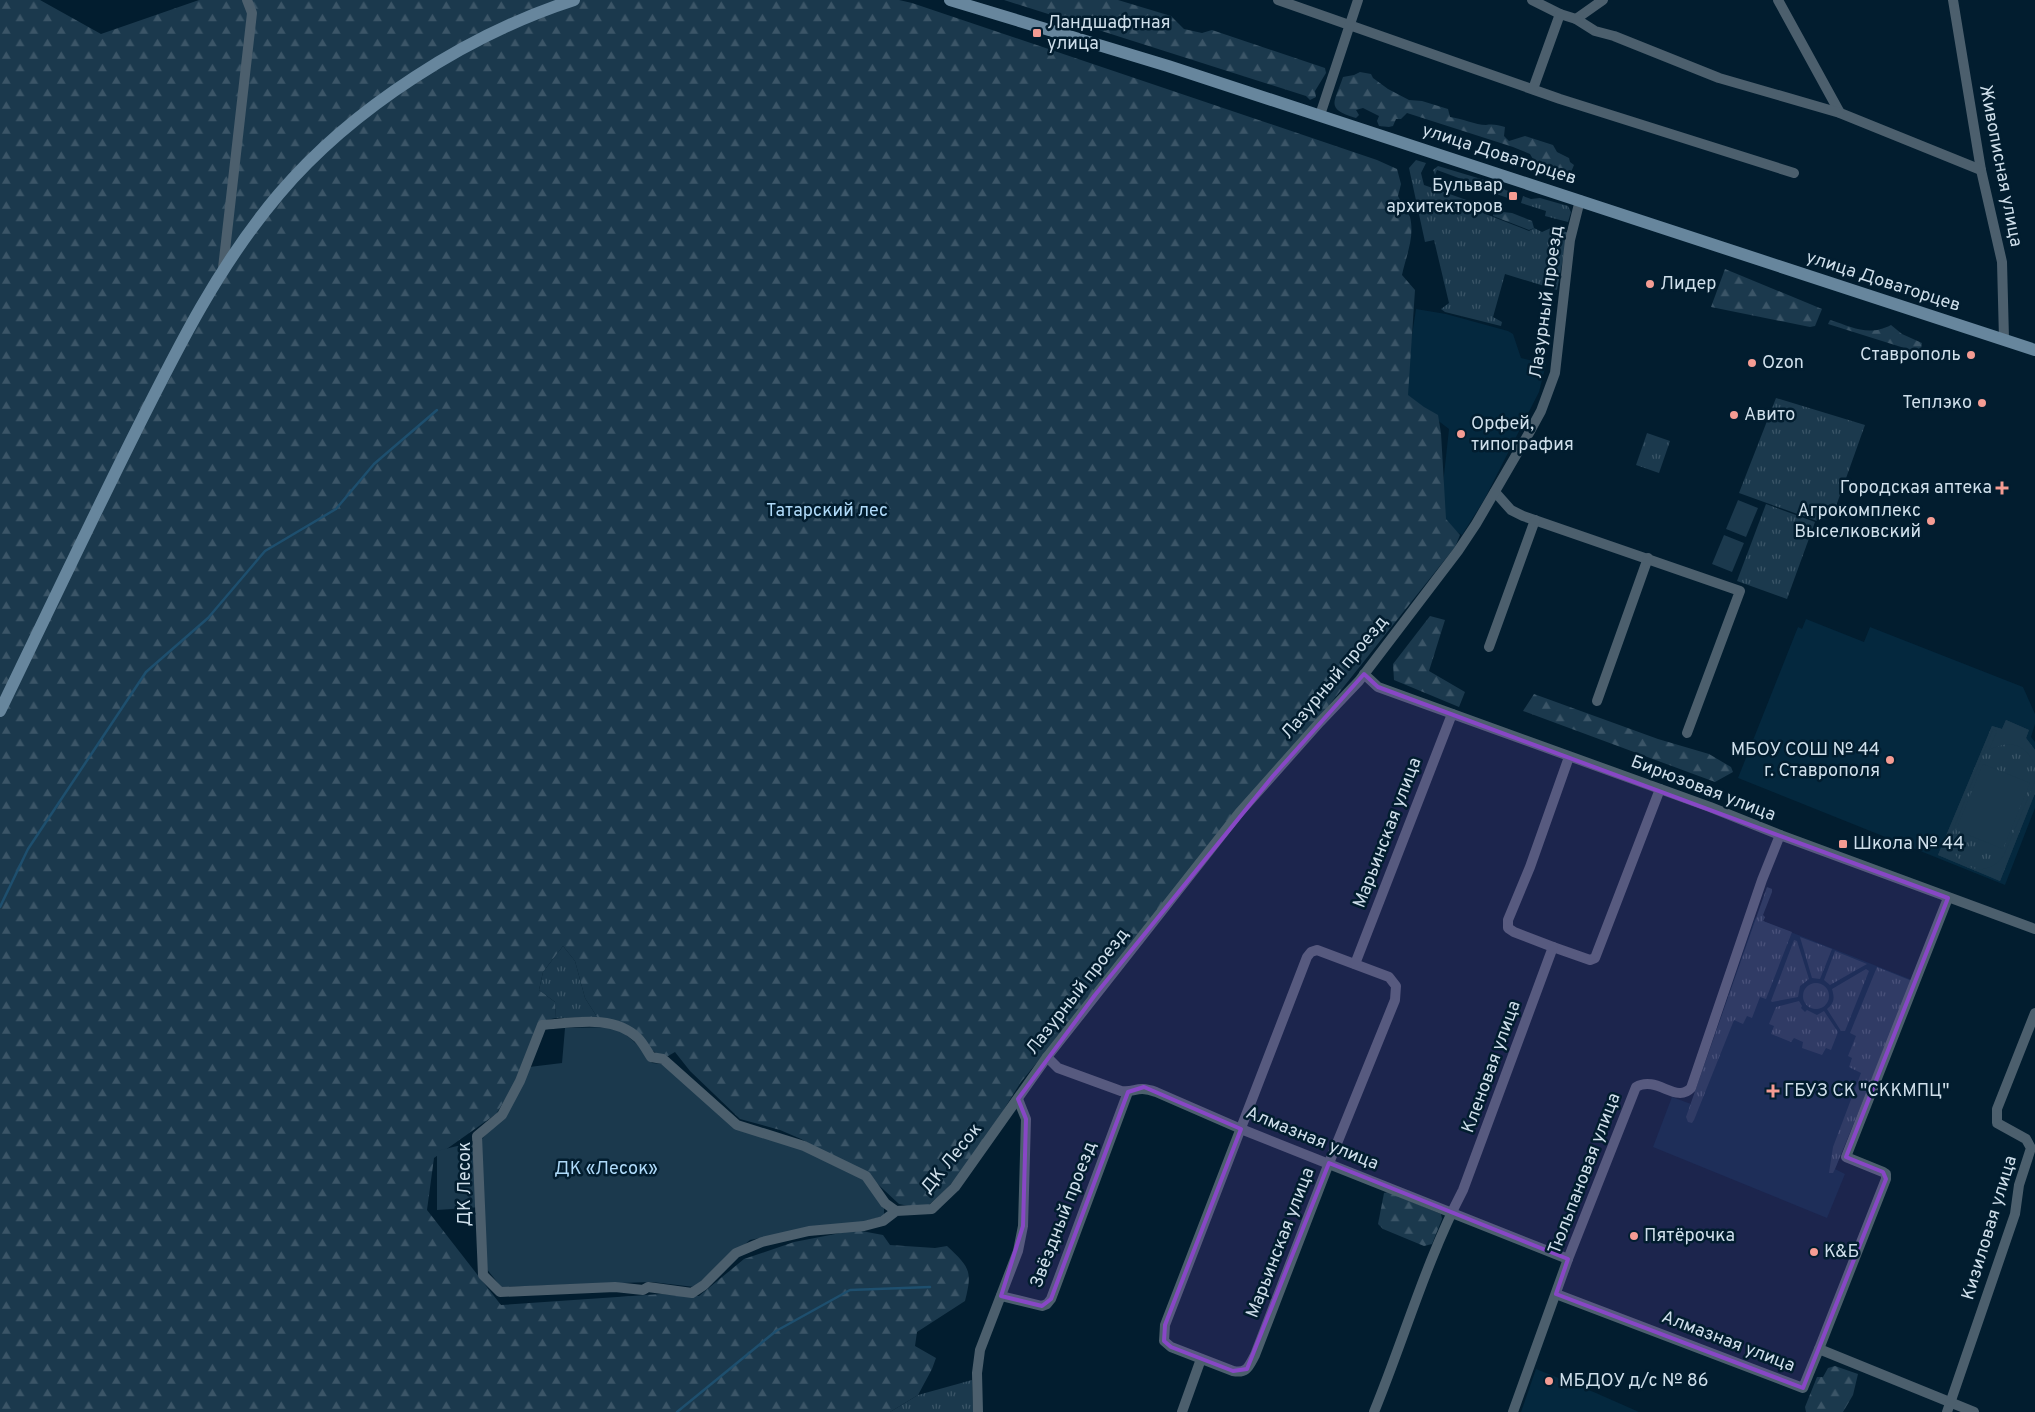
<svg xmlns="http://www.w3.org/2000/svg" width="2035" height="1412" font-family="Overpass,sans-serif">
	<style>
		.built { fill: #04283e }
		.grass { fill: url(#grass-tufts) }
		.forest { fill: url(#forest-firs) }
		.garden { fill: #1b394d }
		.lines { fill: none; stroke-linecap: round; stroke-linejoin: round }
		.stream { stroke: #1e4f6e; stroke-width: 2.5 }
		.minor { stroke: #4c5f6d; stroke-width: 10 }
		.secondary { stroke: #67869d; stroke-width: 12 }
		.marked { fill: #8847c6; fill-opacity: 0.2; stroke: #8847c6; stroke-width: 4; stroke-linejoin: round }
		.poi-dot { fill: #f59c93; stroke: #021d2f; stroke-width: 2 }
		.labels { text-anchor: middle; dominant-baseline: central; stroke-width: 5; stroke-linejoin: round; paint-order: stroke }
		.poi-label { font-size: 18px; fill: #cfdfeb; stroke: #021d2f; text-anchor: start }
		.street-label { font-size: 18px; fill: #cfdfeb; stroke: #021d2f }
		.park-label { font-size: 18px; fill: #afdaf9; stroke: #021d2f }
	</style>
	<defs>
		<pattern id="grass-tufts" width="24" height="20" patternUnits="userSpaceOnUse" patternTransform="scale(1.25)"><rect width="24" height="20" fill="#1b394d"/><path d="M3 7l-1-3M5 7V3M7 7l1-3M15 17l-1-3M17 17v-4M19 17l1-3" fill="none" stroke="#3b5567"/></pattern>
		<pattern id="forest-firs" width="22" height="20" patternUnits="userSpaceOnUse" patternTransform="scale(1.25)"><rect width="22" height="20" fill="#1b394d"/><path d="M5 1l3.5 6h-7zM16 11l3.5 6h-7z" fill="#3b5567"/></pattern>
	</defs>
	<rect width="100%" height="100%" fill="#021d2f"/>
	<!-- built -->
	<g class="built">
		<polygon points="1416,309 1446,314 1508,331 1513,334 1521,358 1546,364 1539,392 1484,500 1462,535 1439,521 1449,429 1403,394"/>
		<polygon points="1806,619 1864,642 1870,627 2023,687 2035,714 2035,724 2031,737 2035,742 2035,808 2005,885 1738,778 1798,627 1802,629"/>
		<polygon points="1755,918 1912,980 1835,1169 1845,1174 1827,1218 1653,1147 1672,1097 1691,1104"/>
		<polygon points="1536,1369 1596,1393 1639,1412 1521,1412"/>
	</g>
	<!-- grass -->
	<g class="grass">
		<polygon points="1416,160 1426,163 1421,173 1424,185 1475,203 1483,213 1529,231 1534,228 1542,232 1553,227 1568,233 1557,290 1505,274 1493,317 1502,322 1501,326 1445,312 1441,309 1449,303 1434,240 1425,242 1409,168"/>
		<polygon points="1438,166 1501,185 1505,190 1513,192 1511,199 1484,190 1483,187 1437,170 1435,175 1433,170"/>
		<polygon points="1523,196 1531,199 1540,198 1568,206 1571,212 1568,222 1545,216 1546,211 1521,203"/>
		<polygon points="1776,398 1865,425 1835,509 1824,504 1817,521 1739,493"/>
		<polygon points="1647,433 1670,441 1659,473 1636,465"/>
		<polygon points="1766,504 1815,522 1787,599 1737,581"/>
		<polygon points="2006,720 2029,730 2026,738 2035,750 2035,793 2000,881 1938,855 1992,726 2002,729"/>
		<polygon points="1767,887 1772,889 1772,892 1763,915 1765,917 1763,921 1792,932 1766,999 1760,997 1752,1018 1747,1016 1743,1024 1734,1020 1694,1120 1692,1123 1688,1122 1686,1117"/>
		<polygon points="1800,937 1832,949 1820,979 1812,978"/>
		<polygon points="1794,940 1797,941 1809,979 1800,986 1798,997 1772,1002 1771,1001"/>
		<polygon points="563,946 575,961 585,998 597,1017 556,1018 555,1002 539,990 543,972"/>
		<polygon points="1835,951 1867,964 1830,985 1824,980"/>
		<polygon points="1877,967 1912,981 1835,1169 1833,1173 1829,1173 1833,1147 1861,1073 1849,1067 1852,1058 1848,1056 1856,1036 1850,1033"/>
		<path d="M 1866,969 L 1869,971 L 1845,1031 L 1841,1031 L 1827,1009 C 1834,1003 1835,999 1832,989 Z"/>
		<circle cx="1816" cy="996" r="13"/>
		<polygon points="1799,1001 1802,1006 1801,1008 1805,1012 1807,1010 1817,1015 1824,1011 1838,1032 1831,1050 1826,1048 1822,1055 1802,1048 1803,1042 1794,1038 1791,1042 1771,1034 1774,1026 1769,1024 1776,1007"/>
		<polygon points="972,1380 973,1412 890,1412 918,1395"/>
	</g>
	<!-- forest -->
	<g class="forest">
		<path d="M 0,0 L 40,0 L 101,34 L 199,0 L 899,0 L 912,3 L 1377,160 L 1397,169 L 1401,184 L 1398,196 C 1401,203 1407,210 1410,217 C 1415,237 1406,256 1402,275 L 1415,290 L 1408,395 L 1424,407 L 1438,415 L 1441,433 L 1446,519 L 1460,535 L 1455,547 L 1330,704 L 1021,1082 C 995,1123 963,1181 923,1209 L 899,1204 L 869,1176 L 801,1139 L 780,1130 L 740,1119 L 690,1071 L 675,1052 L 668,1056 L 658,1054 L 597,1017 L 585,998 L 575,961 L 563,946 L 543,972 L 539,990 L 555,1002 L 556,1018 L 541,1021 L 522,1072 L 496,1114 L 434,1158 L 427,1210 L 501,1305 L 661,1294 L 699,1296 L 744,1259 L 794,1242 L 856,1230 L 883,1235 L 890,1245 L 935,1248 L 947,1246 C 969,1267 973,1270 965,1301 L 917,1332 L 915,1346 L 936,1358 L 932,1369 L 918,1395 L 890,1412 L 0,1412 Z"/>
		<polygon points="1004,0 1118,0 1171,16 1184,29 1202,33 1212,30 1325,68 1326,73 1315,91 1316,97 1310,100 1306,96"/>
		<path d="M 1360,72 L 1371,74 L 1373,78 L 1388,89 L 1409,100 L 1422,101 L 1448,109 L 1450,117 C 1461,118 1476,125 1486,125 C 1493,124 1498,125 1505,127 L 1504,136 L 1509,141 L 1525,136 L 1553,145 L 1557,152 L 1569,158 L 1570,162 L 1574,165 L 1569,177 L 1561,176 L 1538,168 L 1530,154 L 1513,147 L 1407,113 L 1401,119 L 1396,119 L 1393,126 L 1389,127 L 1379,126 L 1377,121 L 1379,116 L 1363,108 L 1356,110 L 1359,115 L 1356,118 C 1324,109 1335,102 1343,77 L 1354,75 Z"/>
		<polygon points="1494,211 1512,213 1532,221 1534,228 1529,230 1493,216"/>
		<polygon points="1725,269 1822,309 1815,326 1810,327 1711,307"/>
		<path d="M 1830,320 C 1853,327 1868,337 1891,325 L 1902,334 L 1922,343 L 1921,350 L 1917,352 L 1828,324 Z"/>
		<polygon points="1430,616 1445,620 1429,671 1465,692 1459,707 1394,680 1393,664"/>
		<polygon points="1534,694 1658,739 1709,754 1731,767 1733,772 1715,782 1523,711"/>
		<polygon points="1388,1192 1441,1214 1442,1219 1432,1244 1424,1246 1383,1229 1378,1224 1384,1193"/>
		<polygon points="1835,1366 1858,1374 1853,1395 1843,1412 1806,1412 1805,1407 1817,1377 1823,1377 1828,1368"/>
	</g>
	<!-- garden -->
	<g class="garden">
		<polygon points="1738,500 1758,508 1746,537 1726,529"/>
		<polygon points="1724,535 1744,543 1732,572 1712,564"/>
		<path d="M 2006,720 L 2029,730 L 2026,738 L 2035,750 L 2035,766 C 2026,743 2009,740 1989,750 L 1997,731 L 1993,729 L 1950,838 C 1952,867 1986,882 2004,855 L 2035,781 L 2035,793 L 2000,881 L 1938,855 L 1992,726 L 2002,729 Z"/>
		<polygon points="1983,764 2030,783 2003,849 1956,830"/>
		<polygon points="617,1027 639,1046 652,1063 662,1064 739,1130 804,1149 864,1179 884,1205 884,1216 858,1223 802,1230 750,1240 694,1287 652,1282 501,1287 486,1268 482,1207 437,1210 437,1151 481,1140 508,1109 529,1067 562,1063 565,1028"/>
	</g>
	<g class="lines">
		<!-- stream -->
		<g class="stream">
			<polyline points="0,907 28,849 146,672 208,618 265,551 336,509 374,464 437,410"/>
			<polyline points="677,1412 776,1331 850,1290 930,1287"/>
		</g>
		<!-- minor -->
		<g class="minor">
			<polyline points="1278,0 1560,99 1794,173"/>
			<polyline points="1532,0 1560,14"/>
			<polyline points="1778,0 1840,113"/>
			<polyline points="1953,0 1981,170 2002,262 2004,339"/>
			<polyline points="1576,19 1603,0"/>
			<polyline points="1533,89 1560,14 1576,19 1595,31 1614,36 1719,78 1840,113 1981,170"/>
			<polyline points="1320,115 1358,0"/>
			<polyline points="223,268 252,13 247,0"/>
			<polyline points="1495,492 1511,510 1523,516 1740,591 1687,733"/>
			<polyline points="1489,647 1535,520"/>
			<polyline points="1364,674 1378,687 1710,807 1780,835 2035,929"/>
			<polyline points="1597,701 1648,558"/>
			<polyline points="1553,947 1590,960 1595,958 1660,789"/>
			<path d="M 1317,950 L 1389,977 L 1396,986 L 1395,1000 L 1329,1163 L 1255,1355 C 1249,1366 1247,1374 1233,1371 L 1171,1347 L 1164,1341 L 1165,1325 L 1307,957 L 1311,952 Z"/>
			<polyline points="1355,964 1452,714"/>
			<path d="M 1047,1057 L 1058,1068 L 1121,1091 C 1136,1093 1136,1085 1156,1092 L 1241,1129 L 1568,1259"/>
			<path d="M 896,1211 L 885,1203 L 866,1176 L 804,1146 L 737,1125 L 663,1059 L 651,1057 C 647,1051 643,1043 638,1038 C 613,1014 573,1023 542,1025 L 520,1081 L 502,1115 L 477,1136 L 483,1275 L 500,1292 L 615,1287 L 643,1290 L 648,1287 L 692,1293 L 704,1285 L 736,1253 L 762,1242 L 809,1231 L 864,1226 L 883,1221 L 896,1211 L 932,1209 L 955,1187 L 1047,1057 L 1239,813 L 1320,722 L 1359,681 L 1458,551 L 1476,524 L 1529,433 L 1541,411 L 1555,373 L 1570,240 L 1580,200"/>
			<polyline points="1556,1294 1803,1388 1819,1349 1974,1412"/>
			<polyline points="1001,1296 1042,1306 1047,1304 1051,1299 1128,1092"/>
			<polyline points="1819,1349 1886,1179 1886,1174 1883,1172 1846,1157 1948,898"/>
			<polyline points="978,1412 977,1373 980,1350 1018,1251 1023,1226 1026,1119 1018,1099"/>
			<polyline points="1182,1412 1201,1359"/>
			<path d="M 1374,1412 C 1404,1339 1426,1261 1463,1190 L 1553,947 L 1514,932 L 1508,928 L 1508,920 L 1530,867 L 1569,757"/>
			<path d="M 1513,1412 L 1568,1259 L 1636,1087 C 1657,1075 1676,1104 1691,1088 L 1762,880 L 1780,835"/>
			<polyline points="1947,1412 2015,1214 2019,1185 2031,1148 2026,1139 1997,1123 1997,1109 2035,1013"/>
		</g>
		<!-- secondary -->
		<g class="secondary">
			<polyline points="950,0 1168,66 2035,350"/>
			<path d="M 0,711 C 45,618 89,525 135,433 C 177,349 218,266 279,194 C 352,108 468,34 574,0"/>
		</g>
	</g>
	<!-- marked area -->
	<path class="marked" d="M 1364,674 L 1378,687 L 1948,898 L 1846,1157 L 1883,1172 L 1886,1179 L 1803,1388 L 1556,1294 L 1568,1259 L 1329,1163 L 1247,1369 L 1233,1371 L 1171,1347 L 1164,1341 L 1165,1325 L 1241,1129 L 1144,1087 L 1128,1092 L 1051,1299 L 1042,1306 L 1001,1296 L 1023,1226 L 1026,1119 L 1018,1099 L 1095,995 L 1273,776 Z"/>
	<!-- markers -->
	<g class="poi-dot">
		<rect x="1032" y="28" width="10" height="10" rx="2.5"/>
		<rect x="1508" y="191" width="10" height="10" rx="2.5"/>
		<circle cx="1650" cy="284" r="5"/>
		<circle cx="1971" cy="355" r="5"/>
		<circle cx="1752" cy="363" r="5"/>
		<circle cx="1982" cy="403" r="5"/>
		<circle cx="1734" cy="415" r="5"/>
		<circle cx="1461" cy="434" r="5"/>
		<path d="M1999.5 480.5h5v5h5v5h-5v5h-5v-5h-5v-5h5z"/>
		<circle cx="1931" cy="521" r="5"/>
		<circle cx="1890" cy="760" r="5"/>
		<rect x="1838" y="839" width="10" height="10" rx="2.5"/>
		<path d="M1770.5 1083.5h5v5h5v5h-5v5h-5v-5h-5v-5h5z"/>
		<circle cx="1634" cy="1236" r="5"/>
		<circle cx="1814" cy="1252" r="5"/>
		<circle cx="1549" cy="1381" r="5"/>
	</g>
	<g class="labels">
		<!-- poi labels -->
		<g class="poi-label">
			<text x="1047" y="23">Ландшафтная<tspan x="1047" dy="21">улица</tspan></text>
			<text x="1503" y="186" text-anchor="end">Бульвар<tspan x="1503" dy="21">архитекторов</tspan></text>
			<text x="1660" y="284">Лидер</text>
			<text x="1961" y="355" text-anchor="end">Ставрополь</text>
			<text x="1762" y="363">Ozon</text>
			<text x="1972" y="403" text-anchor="end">Теплэко</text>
			<text x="1744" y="415">Авито</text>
			<text x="1471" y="424">Орфей,<tspan x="1471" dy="21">типография</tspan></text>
			<text x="1992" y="488" text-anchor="end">Городская аптека</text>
			<text x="1921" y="511" text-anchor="end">Агрокомплекс<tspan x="1921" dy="21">Выселковский</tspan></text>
			<text x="1880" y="750" text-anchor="end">МБОУ СОШ № 44<tspan x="1880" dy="21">г. Ставрополя</tspan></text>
			<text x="1853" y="844">Школа № 44</text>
			<text x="1784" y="1091">ГБУЗ СК "СККМПЦ"</text>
			<text x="1644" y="1236">Пятёрочка</text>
			<text x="1824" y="1252">К&amp;Б</text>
			<text x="1559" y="1381">МБДОУ д/с № 86</text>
		</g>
		<!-- street labels -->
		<g class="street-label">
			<text transform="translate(1499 155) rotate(18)">улица Доваторцев</text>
			<text transform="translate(2000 166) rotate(79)">Живописная улица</text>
			<text transform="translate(1883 282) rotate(18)">улица Доваторцев</text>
			<text transform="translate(1547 302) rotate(-82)">Лазурный проезд</text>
			<text transform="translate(1335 678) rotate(-50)">Лазурный проезд</text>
			<text transform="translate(1703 789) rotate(21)">Бирюзовая улица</text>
			<text transform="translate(1388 833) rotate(-69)">Марьинская улица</text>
			<text transform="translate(1078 992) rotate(-52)">Лазурный проезд</text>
			<text transform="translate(1492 1067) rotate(-70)">Кленовая улица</text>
			<text transform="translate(1312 1139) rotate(22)">Алмазная улица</text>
			<text transform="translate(952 1159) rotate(-51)">ДК Лесок</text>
			<text transform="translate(1585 1174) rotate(-69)">Тюльпановая улица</text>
			<text transform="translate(465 1184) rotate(-90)">ДК Лесок</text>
			<text transform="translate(1064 1215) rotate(-69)">Звёздный проезд</text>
			<text transform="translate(1990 1228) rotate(-73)">Кизиловая улица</text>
			<text transform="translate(1281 1243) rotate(-69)">Марьинская улица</text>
			<text transform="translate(1728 1342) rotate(21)">Алмазная улица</text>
		</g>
		<!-- park labels -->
		<g class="park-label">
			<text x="827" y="511">Татарский лес</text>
			<text x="606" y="1169">ДК «Лесок»</text>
		</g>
	</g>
</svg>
